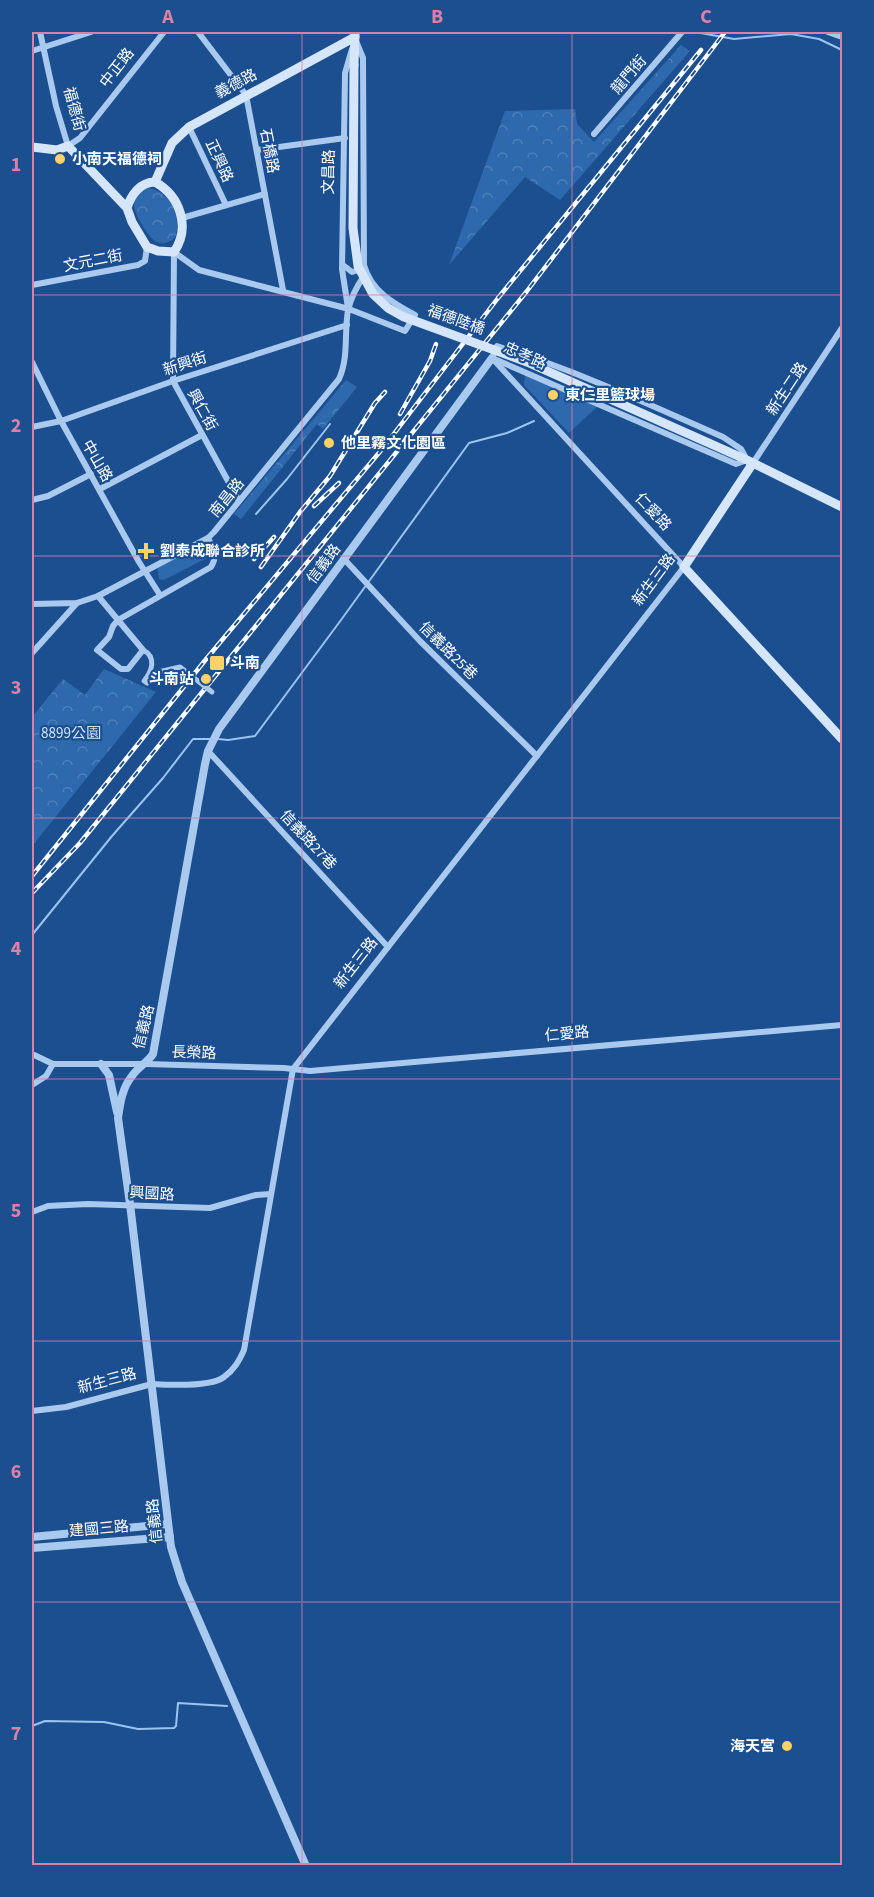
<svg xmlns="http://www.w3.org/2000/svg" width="874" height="1897" font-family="'Source Sans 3','Noto Sans TC',sans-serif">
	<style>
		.green { fill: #2e69ad }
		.forest { fill: url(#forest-crowns) }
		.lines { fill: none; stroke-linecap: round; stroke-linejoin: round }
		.stream { stroke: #9cc4f0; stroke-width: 2 }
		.pedestrian { stroke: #a9c9ee; stroke-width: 5 }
		.minor { stroke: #a9c9ee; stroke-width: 6 }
		.tertiary { stroke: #a9c9ee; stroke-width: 8 }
		.secondary { stroke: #d6e6fa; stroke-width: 9 }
		.rail-casing { stroke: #fff; stroke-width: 4.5 }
		.rail { stroke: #1b4f8f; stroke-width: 2; stroke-dasharray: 7; stroke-linecap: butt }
		.pedestrian-bridge { stroke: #a9c9ee; stroke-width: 5 }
		.secondary-bridge { stroke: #d6e6fa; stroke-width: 9 }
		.grid { fill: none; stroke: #dd80a5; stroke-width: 1.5; stroke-opacity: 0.55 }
		.poi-dot { fill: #ffd166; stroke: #1b4f8f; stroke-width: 2 }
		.labels { text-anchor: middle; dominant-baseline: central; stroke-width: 4.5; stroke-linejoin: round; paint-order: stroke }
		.street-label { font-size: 15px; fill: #fff; stroke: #1b4f8f }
		.poi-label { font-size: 15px; font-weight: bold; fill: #fff; stroke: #1b4f8f; text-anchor: start }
		.park-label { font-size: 15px; fill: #cfe3fa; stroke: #1b4f8f }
		.neatline { fill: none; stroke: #dd80a5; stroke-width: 2 }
		.grid-label { font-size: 20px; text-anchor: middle; font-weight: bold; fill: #dd80a5 }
	</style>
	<defs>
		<pattern id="forest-crowns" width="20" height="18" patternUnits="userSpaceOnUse" patternTransform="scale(1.5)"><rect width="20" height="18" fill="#2e69ad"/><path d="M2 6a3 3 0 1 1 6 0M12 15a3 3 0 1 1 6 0" fill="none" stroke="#4d80b9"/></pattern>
	</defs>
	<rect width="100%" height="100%" fill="#1b4f8f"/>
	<!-- green -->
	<g class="green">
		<polygon points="525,375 598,406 569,433 524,385"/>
		<polygon points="199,547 202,547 207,551 209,557 164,580 159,579 157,567"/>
	</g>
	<!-- forest -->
	<g class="forest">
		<polygon points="681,45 690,51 560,200 525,177 449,265 505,111 575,109 577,124 594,142"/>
		<path d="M 149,188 C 172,193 182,217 175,238 C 169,242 164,245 157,242 C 149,239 134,214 134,205 C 134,196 142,190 149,188 Z"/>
		<polygon points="346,380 357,387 323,429 317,424 241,519 234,514"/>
		<polygon points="104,669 156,692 32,846 32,717 63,679 85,695"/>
	</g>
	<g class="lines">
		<!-- stream -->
		<g class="stream">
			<polyline points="695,32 734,39 791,34 819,39 842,50"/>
			<polyline points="256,514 287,479 330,424"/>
			<polyline points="218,739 228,740 255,736 341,620 469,443 507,433 534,421"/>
			<polyline points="32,935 112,836 163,778 193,739 213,739"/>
			<polyline points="32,1726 45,1721 104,1722 138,1729 174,1728 176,1726 178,1703 227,1706"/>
		</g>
		<!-- pedestrian -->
		<path class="pedestrian" d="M 143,650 C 157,657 152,671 144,681 L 147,683"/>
		<!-- minor -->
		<g class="minor">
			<polyline points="40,32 56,106 68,146 80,138 164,32"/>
			<polyline points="198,32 246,95 283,290"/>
			<polyline points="828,32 842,37"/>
			<polyline points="32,51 91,32"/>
			<polyline points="189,127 226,205"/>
			<polyline points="594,134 682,32"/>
			<polyline points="257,150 345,138"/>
			<polyline points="182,218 265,194"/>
			<path d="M 174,252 L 199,270 L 349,309 L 405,331 L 415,315 C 393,303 371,291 364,265 L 363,58 L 356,41"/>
			<polyline points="174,252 173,381 239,501"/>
			<polyline points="343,265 352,272 362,269"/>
			<polyline points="32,285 138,265 145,261 147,247"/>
			<polyline points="348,308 342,269 345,73 352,49"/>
			<path d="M 497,346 C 575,370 648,404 723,437 L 741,449 L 747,460 L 736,464 L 492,358 Z"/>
			<polyline points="32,362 61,421 139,562 160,595"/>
			<polyline points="32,427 61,421 173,381 347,325"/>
			<polyline points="753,463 842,328"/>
			<polyline points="100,489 202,435"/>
			<polyline points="32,500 48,496 91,474"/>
			<polyline points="345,560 420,641 537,756"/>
			<path d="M 98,596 C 113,614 128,632 143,650 L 128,669 L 121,669 L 97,650 L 109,637 L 113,626 L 118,620 L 211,567 C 218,555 214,550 208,538"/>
			<path d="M 32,604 L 77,603 L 98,596 L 208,538 L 214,532 L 339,379 C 349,357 344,333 348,310 C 351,298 357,286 364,276"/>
			<polyline points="32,653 77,603"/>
			<polyline points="208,751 388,947"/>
			<polyline points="32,1054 53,1064 146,1064 284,1068 310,1071 842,1025"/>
			<polyline points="32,1085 46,1076 53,1064"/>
			<polyline points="32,1212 48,1206 88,1204 210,1208 256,1195 271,1194"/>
			<path d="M 32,1411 L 66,1407 L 152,1384 C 169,1385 211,1387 224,1377 C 234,1370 239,1361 244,1350 L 293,1069 L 684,567 L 492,358"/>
		</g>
		<!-- tertiary -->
		<g class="tertiary">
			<polyline points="101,1064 109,1075 117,1112"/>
			<polyline points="32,1537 168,1524"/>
			<polyline points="32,1548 170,1537"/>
			<path d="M 306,1866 L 182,1582 L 171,1547 L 130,1204 L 118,1118 C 120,1104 122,1088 132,1076 C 138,1067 147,1063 153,1054 L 205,764 L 208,751 L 219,729 L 492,358"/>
		</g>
		<!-- secondary -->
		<g class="secondary">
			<polyline points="354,65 355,32"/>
			<path d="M 32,147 L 57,150 L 68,146 L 127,208 L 132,222 L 147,247 L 158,251 L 174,252 C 191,227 180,196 155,182 C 140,182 131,195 127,208"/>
			<polyline points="155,182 172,143 189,127 355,37"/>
			<polyline points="749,461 842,507"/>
			<polyline points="753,463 684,567 842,739"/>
		</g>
		<!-- rail casing -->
		<g class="rail-casing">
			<g id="rail">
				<polyline points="400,414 430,361 436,344"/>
				<polyline points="314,506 339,483"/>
				<polyline points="254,559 274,537"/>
				<polyline points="261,567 300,512 330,476 375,403 385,392"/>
				<polyline points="32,876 207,658 383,448 498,298 701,50"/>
				<polyline points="32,893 80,843 527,291 725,32"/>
			</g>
		</g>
		<!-- rail -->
		<use href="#rail" class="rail"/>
		<!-- pedestrian-bridge -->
		<polyline class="pedestrian-bridge" points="154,673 180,667 212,692"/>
		<!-- secondary-bridge -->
		<polyline class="secondary-bridge" points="354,65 353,228 358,266 373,294 388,308 404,317 527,362 747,460"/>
	</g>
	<!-- grid -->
	<path class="grid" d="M 302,32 L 302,1866M 572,32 L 572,1866M 32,295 L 842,295M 32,556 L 842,556M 32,818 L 842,818M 32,1079 L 842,1079M 32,1341 L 842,1341M 32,1602 L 842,1602"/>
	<!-- markers -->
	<g class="poi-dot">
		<circle cx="60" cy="159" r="6"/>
		<circle cx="553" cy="395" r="6"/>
		<circle cx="329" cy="443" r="6"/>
		<path d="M143 542h6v6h6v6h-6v6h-6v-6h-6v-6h6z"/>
		<rect x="209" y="655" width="16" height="16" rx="3"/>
		<circle cx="206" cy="679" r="6"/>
		<circle cx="787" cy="1746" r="6"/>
	</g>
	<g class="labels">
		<!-- street labels -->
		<g class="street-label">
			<text transform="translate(117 68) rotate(-52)">中正路</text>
			<text transform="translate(629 75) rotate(-49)">龍門街</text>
			<text transform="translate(236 84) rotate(-28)">義德路</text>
			<text transform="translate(74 109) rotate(75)">福德街</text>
			<text transform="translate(269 151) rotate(79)">石橋路</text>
			<text transform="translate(219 161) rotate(65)">正興路</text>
			<text transform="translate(329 172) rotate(-89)">文昌路</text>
			<text transform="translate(93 261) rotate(-11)">文元二街</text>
			<text transform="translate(456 320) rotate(20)">福德陸橋</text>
			<text transform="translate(525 356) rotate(24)">忠孝路</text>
			<text transform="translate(185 364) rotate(-18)">新興街</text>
			<text transform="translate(787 389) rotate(-56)">新生二路</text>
			<text transform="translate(202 410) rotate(61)">興仁街</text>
			<text transform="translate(97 461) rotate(60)">中山路</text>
			<text transform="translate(227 498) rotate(-51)">南昌路</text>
			<text transform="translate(653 512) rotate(47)">仁愛路</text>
			<text transform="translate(324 564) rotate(-53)">信義路</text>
			<text transform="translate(654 580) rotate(-53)">新生三路</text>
			<text transform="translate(448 651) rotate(45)">信義路25巷</text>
			<text transform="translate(308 840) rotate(47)">信義路27巷</text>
			<text transform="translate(356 963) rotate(-52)">新生三路</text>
			<text transform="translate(144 1027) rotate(-76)">信義路</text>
			<text transform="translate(567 1034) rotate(-5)">仁愛路</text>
			<text transform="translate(194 1053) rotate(2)">長榮路</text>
			<text transform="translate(152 1194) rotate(3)">興國路</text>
			<text transform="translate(107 1381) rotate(-15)">新生三路</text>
			<text transform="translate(155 1521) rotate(-96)">信義路</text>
			<text transform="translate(99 1529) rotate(-5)">建國三路</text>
		</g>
		<!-- poi labels -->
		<g class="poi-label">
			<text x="72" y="159">小南天福德祠</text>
			<text x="565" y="395">東仁里籃球場</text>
			<text x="341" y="443">他里霧文化園區</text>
			<text x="160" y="551">劉泰成聯合診所</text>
			<text x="230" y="663">斗南</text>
			<text x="194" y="679" text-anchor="end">斗南站</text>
			<text x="775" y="1746" text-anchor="end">海天宮</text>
		</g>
		<!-- park labels -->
		<g class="park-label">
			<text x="71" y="733">8899公園</text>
		</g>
	</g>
	<!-- border -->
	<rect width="874" height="1897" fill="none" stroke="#1b4f8f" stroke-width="66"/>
	<rect x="33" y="33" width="808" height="1831" class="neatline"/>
	<g class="grid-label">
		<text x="168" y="23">A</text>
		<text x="437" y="23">B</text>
		<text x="706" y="23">C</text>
		<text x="16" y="171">1</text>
		<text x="16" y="432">2</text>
		<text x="16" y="694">3</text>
		<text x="16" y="955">4</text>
		<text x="16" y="1217">5</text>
		<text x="16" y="1478">6</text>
		<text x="16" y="1740">7</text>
	</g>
</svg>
